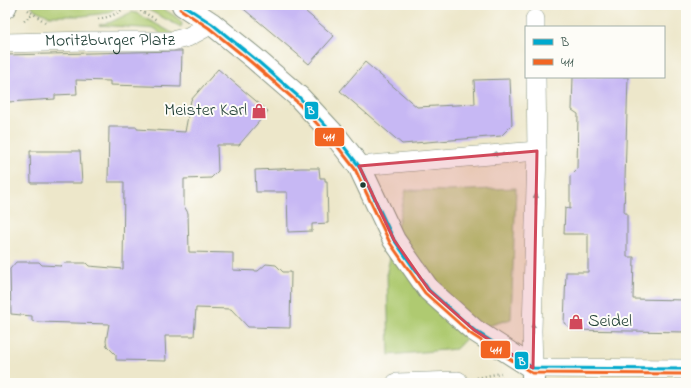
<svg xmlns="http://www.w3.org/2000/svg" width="691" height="388" font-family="'Indie Flower',sans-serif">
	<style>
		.green { fill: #afca71; stroke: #678452 }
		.building { fill: #c7b8f4 }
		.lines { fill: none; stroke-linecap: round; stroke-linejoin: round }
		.street-casing { stroke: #86927f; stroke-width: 20 }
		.secondary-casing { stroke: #86927f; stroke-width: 24 }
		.path { stroke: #86927f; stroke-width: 2.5; stroke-dasharray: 1 3; stroke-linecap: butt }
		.street { stroke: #fff; stroke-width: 19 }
		.secondary { stroke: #fff; stroke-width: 22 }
		.bus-1-casing { stroke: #fdfcf7; stroke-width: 6 }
		.bus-2-casing { stroke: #fdfcf7; stroke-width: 6 }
		.bus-1 { stroke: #00a9ce; stroke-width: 3 }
		.bus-2 { stroke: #f26522; stroke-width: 3 }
		.oneway { fill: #8f9e9a }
		.marked { fill: #d1495b; fill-opacity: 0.2; stroke: #d1495b; stroke-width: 3; stroke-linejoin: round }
		.bus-dot { fill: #1f3d34; stroke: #fdfcf7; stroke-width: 1.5 }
		.labels { text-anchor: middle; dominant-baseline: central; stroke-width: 4; stroke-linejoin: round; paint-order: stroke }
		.street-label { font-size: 18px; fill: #1f3d34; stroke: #fdfcf7 }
		.poi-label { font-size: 18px; fill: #1f3d34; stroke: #fdfcf7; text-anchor: end }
		.line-badge { stroke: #fdfcf7; stroke-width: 1.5 }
		.badge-label { font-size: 11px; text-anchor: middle; font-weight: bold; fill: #fff }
	</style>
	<rect width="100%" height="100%" fill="#fdfcf7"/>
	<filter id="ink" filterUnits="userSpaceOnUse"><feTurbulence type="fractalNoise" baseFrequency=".025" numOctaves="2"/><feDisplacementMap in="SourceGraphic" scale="8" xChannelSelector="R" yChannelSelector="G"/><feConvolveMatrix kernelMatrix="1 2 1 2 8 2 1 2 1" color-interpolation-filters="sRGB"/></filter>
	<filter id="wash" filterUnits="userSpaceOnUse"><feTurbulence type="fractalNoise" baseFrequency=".012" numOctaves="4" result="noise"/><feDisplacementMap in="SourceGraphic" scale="16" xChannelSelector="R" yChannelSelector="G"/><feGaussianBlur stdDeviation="0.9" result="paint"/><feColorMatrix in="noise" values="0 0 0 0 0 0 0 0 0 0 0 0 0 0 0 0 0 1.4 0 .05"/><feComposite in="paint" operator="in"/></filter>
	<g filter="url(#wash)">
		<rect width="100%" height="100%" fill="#ede7ca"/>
		<!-- green -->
		<g class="green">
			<polygon points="31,5 120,5 108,13 82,16 49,16 35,10"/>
			<path d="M 139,5 C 143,5 148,4 152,5 C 159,6 180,17 182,24 L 181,27 Z"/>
			<polygon points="132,12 136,13 176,35 162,36 156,29 99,25 111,22"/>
			<polygon points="516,188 511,319 474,330 456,349 389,355 387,271 394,240 406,190 449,191"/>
		</g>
		<g id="blocks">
			<!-- building -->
			<g class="building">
				<polygon points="239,5 298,5 334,36 309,64"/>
				<polygon points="177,51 182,51 181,87 110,85 110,81 76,80 77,94 55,95 55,99 8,102 5,55"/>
				<polygon points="365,62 417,107 475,104 474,80 510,79 512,125 501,136 402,144 340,91"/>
				<polygon points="218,69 268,111 239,145 217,145 218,171 211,178 184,179 184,206 188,213 189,252 233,253 233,270 258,271 266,264 276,265 283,272 291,272 290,328 248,327 231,309 196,308 194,336 165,336 166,361 116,360 116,355 107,346 106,341 109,324 38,322 32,321 32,316 11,314 10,269 16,262 39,262 42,265 61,266 64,263 86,263 89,266 123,269 124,182 108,182 109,127 137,127 137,129 185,132 191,100"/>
				<polygon points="573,77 628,77 624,213 627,213 627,257 634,257 633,299 686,300 686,332 573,330 564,323 566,272 588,272 588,234 564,234 565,208 570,209 570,176 577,169 578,114 572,110"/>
				<polygon points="30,151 80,151 82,183 31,183"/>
				<polygon points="301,168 319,168 320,178 325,178 325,181 327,181 328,223 312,224 312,231 288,232 287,192 256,192 255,170"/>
			</g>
		</g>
	</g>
	<g filter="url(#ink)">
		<use href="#blocks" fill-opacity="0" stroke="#86927f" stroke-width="1"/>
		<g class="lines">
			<!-- street casing -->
			<g class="street-casing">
				<g id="street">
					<polyline points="535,19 535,27"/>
					<path id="s1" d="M 5,43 L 88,41 L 172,41 L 188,37 L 212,24"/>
					<polyline points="536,77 537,151 532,331 533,368 686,369"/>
					<polyline points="359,166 537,151"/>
					<polyline points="396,383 458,381"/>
				</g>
			</g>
			<!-- secondary casing -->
			<g class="secondary-casing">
				<g id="secondary">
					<polyline points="183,5 212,24 254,58 299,97 338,139 359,166 394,240 429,290 474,330 533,368 533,383"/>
					<polyline points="5,7 6,5"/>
				</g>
			</g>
			<!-- path -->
			<g class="path">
				<polyline points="130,5 157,20"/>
				<polyline points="28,10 45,22"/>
				<path d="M 98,19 C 110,17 118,14 127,5"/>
				<polyline points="24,21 33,14"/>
				<polyline points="477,378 501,373"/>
			</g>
			<!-- street -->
			<use href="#street" class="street"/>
			<!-- secondary -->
			<use href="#secondary" class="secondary"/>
			<!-- bus-1 casing -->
			<g class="bus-1-casing">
				<polyline id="bus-1" points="183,5 212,24 254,58 299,97 338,139 359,166 394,240 429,290 474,330 533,368 686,369"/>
			</g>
			<!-- bus-2 casing -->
			<g class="bus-2-casing">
				<polyline id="bus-2" points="180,9 209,28 251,62 296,101 334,142 355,169 390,243 425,293 471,334 532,373 686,374"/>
			</g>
			<!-- bus-1 -->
			<use href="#bus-1" class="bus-1"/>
			<!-- bus-2 -->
			<use href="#bus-2" class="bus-2"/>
		</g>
		<!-- one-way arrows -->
		<defs><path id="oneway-solid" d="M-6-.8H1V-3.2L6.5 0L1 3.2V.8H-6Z"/></defs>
		<g class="oneway">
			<use href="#oneway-solid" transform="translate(498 154) rotate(175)"/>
			<use href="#oneway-solid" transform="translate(536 199) rotate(-89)"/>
			<use href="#oneway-solid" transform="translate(533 329) rotate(-90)"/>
		</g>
	</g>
	<!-- marked area -->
	<path class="marked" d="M 537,151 L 533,368 L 474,330 L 429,290 L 394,240 L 359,166 Z"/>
	<!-- icons -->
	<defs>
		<g id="shop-bare" transform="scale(1.2)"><path d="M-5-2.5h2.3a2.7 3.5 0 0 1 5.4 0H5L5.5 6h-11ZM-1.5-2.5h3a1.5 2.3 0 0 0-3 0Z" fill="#d1495b" stroke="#fdfcf7" stroke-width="2.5" paint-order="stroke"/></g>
	</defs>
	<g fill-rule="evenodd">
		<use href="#shop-bare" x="259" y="111"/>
		<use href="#shop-bare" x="576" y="322"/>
	</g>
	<!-- markers -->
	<circle class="bus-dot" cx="363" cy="185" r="3.5"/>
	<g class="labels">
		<!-- street labels -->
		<g class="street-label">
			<text stroke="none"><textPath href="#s1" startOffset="105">Moritzburger Platz</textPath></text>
		</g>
		<!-- poi labels -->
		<g class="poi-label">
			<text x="247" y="111">Meister Karl</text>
			<text x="588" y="322" text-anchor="start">Seidel</text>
		</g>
	</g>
	<g class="line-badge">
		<rect x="304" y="101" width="15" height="19" rx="4" fill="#00a9ce"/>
		<rect x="314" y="127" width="31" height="20" rx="4" fill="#f26522"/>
		<rect x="480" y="340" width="31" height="19" rx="4" fill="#f26522"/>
		<rect x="514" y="351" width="15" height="19" rx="4" fill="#00a9ce"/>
	</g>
	<g class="badge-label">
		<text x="311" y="114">B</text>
		<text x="329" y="141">411</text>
		<text x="496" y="354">411</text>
		<text x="522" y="365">B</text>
	</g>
	<!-- margin -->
	<rect width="691" height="388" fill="none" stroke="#fdfcf7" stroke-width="20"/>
	<!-- legend -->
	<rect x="525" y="26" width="140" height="52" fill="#fdfcf7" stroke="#a4b0a9"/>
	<rect x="533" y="39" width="20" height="6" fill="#00a9ce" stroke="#a4b0a9"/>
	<text x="561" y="46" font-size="12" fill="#1f3d34">B</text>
	<rect x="533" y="59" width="20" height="6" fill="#f26522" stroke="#a4b0a9"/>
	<text x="561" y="66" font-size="12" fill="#1f3d34">411</text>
</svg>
